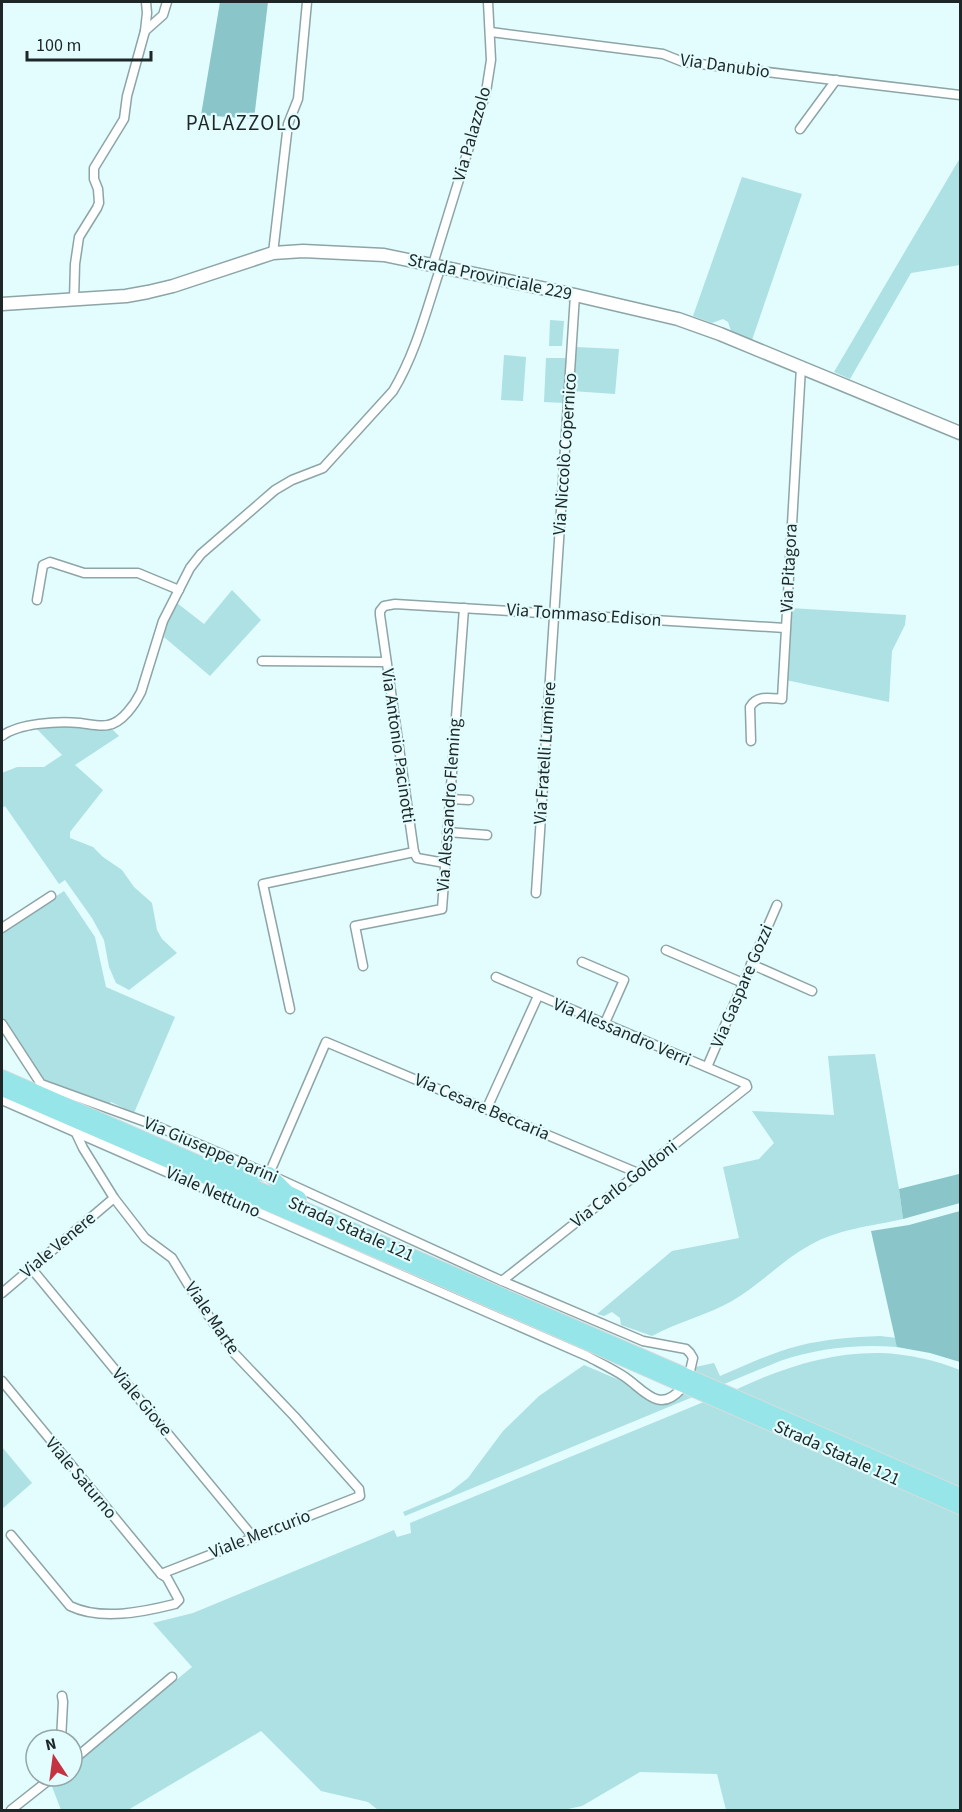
<svg xmlns="http://www.w3.org/2000/svg" width="962" height="1812" font-family="'Source Sans 3',sans-serif">
	<style>
		.green { fill: #ade1e4 }
		.forest { fill: #8ac5c9 }
		.lines { fill: none; stroke-linecap: round; stroke-linejoin: round }
		.street-casing { stroke: #8da5a6; stroke-width: 11 }
		.secondary-casing { stroke: #8da5a6; stroke-width: 15 }
		.primary-casing { stroke: #dbdcdc; stroke-width: 16 }
		.street { stroke: #fff; stroke-width: 8 }
		.secondary { stroke: #fff; stroke-width: 12 }
		.primary { stroke: #96e5e9; stroke-width: 14 }
		.labels { text-anchor: middle; dominant-baseline: central; stroke-width: 4.5; stroke-linejoin: round; paint-order: stroke }
		.street-label { font-size: 18px; fill: #1d2727; stroke: #e3fcfe }
		.quarter-label { font-size: 21px; letter-spacing: 1.5px; fill: #1d2727; stroke: #e3fcfe }
	</style>
	<rect width="100%" height="100%" fill="#e3fcfe"/>
	<!-- green -->
	<g class="green">
		<polygon points="960,158 960,265 911,273 850,379 834,372"/>
		<polygon points="742,177 802,194 752,340 731,331 728,322 723,319 712,323 693,316"/>
		<polygon points="550,320 564,321 562,346 549,346"/>
		<polygon points="575,347 619,349 615,394 572,391"/>
		<polygon points="504,355 526,357 523,401 501,400"/>
		<polygon points="546,358 566,358 564,403 544,402"/>
		<polygon points="232,590 261,620 210,676 164,637 168,621 177,603 204,624"/>
		<polygon points="790,608 906,615 905,625 892,651 889,702 786,680"/>
		<polygon points="61,726 111,728 119,736 75,765 103,790 70,832 70,838 93,847 103,857 122,870 134,887 152,903 157,930 162,939 177,953 129,990 116,983 109,967 104,940 92,918 65,880 59,884 5,806 2,808 2,773 17,767 44,767 62,755 36,728"/>
		<polygon points="64,891 95,937 106,987 175,1017 134,1113 111,1102 108,1105 44,1082 2,1018 2,932"/>
		<path d="M 875,1054 L 899,1189 L 903,1219 C 872,1226 838,1229 810,1245 C 782,1260 760,1285 732,1301 C 707,1315 678,1322 652,1336 L 621,1325 L 620,1318 L 612,1312 L 604,1316 L 597,1314 L 672,1251 L 739,1238 L 723,1167 L 759,1159 L 774,1143 L 752,1111 L 834,1115 L 828,1056 Z"/>
		<path d="M 880,1336 L 897,1338 L 897,1347 C 857,1344 819,1348 780,1361 L 405,1516 L 403,1512 L 450,1492 L 468,1478 L 503,1431 L 539,1396 L 584,1365 L 624,1382 L 651,1402 L 658,1404 L 667,1403 L 702,1375 L 695,1372 L 695,1367 L 714,1363 L 720,1376 C 746,1365 771,1353 798,1346 C 825,1339 853,1337 880,1336 Z"/>
		<path d="M 881,1353 C 908,1354 935,1360 960,1370 L 960,1488 L 735,1390 C 782,1368 829,1352 881,1353 Z"/>
		<polygon points="706,1401 960,1513 960,1810 726,1810 717,1774 640,1772 582,1806 563,1810 378,1810 368,1802 321,1791 261,1731 128,1810 61,1810 51,1784 60,1776 72,1776 72,1766 192,1667 153,1623 193,1613 394,1530 397,1537 411,1533 410,1523"/>
		<polygon points="2,1447 32,1483 2,1509"/>
	</g>
	<!-- forest -->
	<g class="forest">
		<polygon points="220,2 268,2 254,119 201,115"/>
		<polygon points="960,1167 960,1203 903,1219 899,1189 959,1174"/>
		<polygon points="960,1211 960,1362 930,1353 897,1347 871,1231 909,1225"/>
	</g>
	<g class="lines">
		<!-- street casing -->
		<g class="street-casing">
			<g id="street">
				<polyline points="145,31 147,13 146,2"/>
				<polyline points="491,32 663,54 683,62 960,95"/>
				<polyline points="800,129 836,80"/>
				<polyline points="273,253 288,124 298,99 307,2"/>
				<polyline points="433,264 486,92 491,60 488,2"/>
				<polyline points="74,300 75,264 79,237 97,208 99,203 98,189 94,179 94,168 124,119 127,96 145,31 163,15 167,2"/>
				<polyline points="37,600 43,565 50,562 84,573 138,573 179,590"/>
				<polyline points="262,661 386,662"/>
				<path d="M 2,736 C 19,723 58,721 80,723 C 89,724 100,727 108,725 C 122,723 135,704 141,692 L 163,621 L 190,568 L 201,554 L 275,490 L 292,480 L 323,468 L 393,391 C 416,353 427,308 441,266"/>
				<path d="M 751,741 L 750,707 C 757,695 769,698 782,699 L 801,367"/>
				<polyline points="450,799 469,800"/>
				<polyline points="447,832 487,835"/>
				<polyline points="445,863 417,858 414,852 380,615 380,611 384,606 395,604 785,628"/>
				<polyline points="536,893 575,295"/>
				<polyline points="2,928 51,896"/>
				<polyline points="666,950 743,983"/>
				<polyline points="582,962 624,980 604,1025"/>
				<polyline points="751,964 812,991"/>
				<polyline points="363,966 355,926 442,909 464,608"/>
				<polyline points="496,977 746,1084 747,1087 502,1281"/>
				<polyline points="290,1009 263,884 414,852"/>
				<polyline points="2,1024 41,1084 154,1125 261,1171"/>
				<polyline points="707,1067 777,905"/>
				<path d="M 2,1100 L 587,1356 C 600,1363 613,1369 625,1377 C 644,1390 659,1414 681,1389"/>
				<polyline points="487,1108 538,996"/>
				<polyline points="75,1131 83,1148 114,1198 145,1238 172,1258 195,1296 234,1353 294,1416 359,1489 360,1496 161,1574"/>
				<polyline points="269,1174 326,1042 638,1173"/>
				<polyline points="279,1179 502,1281 643,1341 686,1349 690,1353 693,1358 690,1371"/>
				<polyline points="31,1268 253,1537"/>
				<polyline points="2,1293 114,1198"/>
				<path d="M 2,1381 L 161,1574 L 167,1578 L 179,1600 L 175,1604 C 143,1612 101,1621 70,1606 L 11,1535"/>
				<polyline points="61,1740 63,1702 62,1696"/>
				<polyline points="72,1761 172,1677"/>
				<polyline points="11,1810 54,1776"/>
			</g>
		</g>
		<!-- secondary casing -->
		<g class="secondary-casing">
			<polyline id="secondary" points="2,304 126,296 148,292 173,286 273,253 303,251 384,255 575,295 678,319 720,334 960,433"/>
		</g>
		<!-- primary casing -->
		<g class="primary-casing">
			<g id="primary">
				<polyline points="2,1077 960,1495"/>
				<polyline points="2,1089 435,1276 960,1507"/>
				<polyline points="213,1160 247,1173 269,1174 287,1192 299,1198"/>
			</g>
		</g>
		<!-- street -->
		<use href="#street" class="street"/>
		<!-- secondary -->
		<use href="#secondary" class="secondary"/>
		<!-- primary -->
		<use href="#primary" class="primary"/>
	</g>
	<g class="labels">
		<!-- street labels -->
		<g class="street-label">
			<text transform="translate(725 66) rotate(8)">Via Danubio</text>
			<text transform="translate(472 134) rotate(-74)">Via Palazzolo</text>
			<text transform="translate(490 277) rotate(12)">Strada Provinciale 229</text>
			<text transform="translate(565 454) rotate(-86)">Via Niccolò Copernico</text>
			<text transform="translate(789 568) rotate(-87)">Via Pitagora</text>
			<text transform="translate(584 615) rotate(4)">Via Tommaso Edison</text>
			<text transform="translate(398 746) rotate(82)">Via Antonio Pacinotti</text>
			<text transform="translate(545 753) rotate(-86)">Via Fratelli Lumiere</text>
			<text transform="translate(449 805) rotate(-86)">Via Alessandro Fleming</text>
			<text transform="translate(742 986) rotate(-67)">Via Gaspare Gozzi</text>
			<text transform="translate(622 1032) rotate(23)">Via Alessandro Verri</text>
			<text transform="translate(482 1107) rotate(23)">Via Cesare Beccaria</text>
			<text transform="translate(211 1150) rotate(23)">Via Giuseppe Parini</text>
			<text transform="translate(624 1184) rotate(-38)">Via Carlo Goldoni</text>
			<text transform="translate(213 1192) rotate(24)">Viale Nettuno</text>
			<text transform="translate(351 1229) rotate(24)">Strada Statale 121</text>
			<text transform="translate(58 1245) rotate(-40)">Viale Venere</text>
			<text transform="translate(212 1318) rotate(56)">Viale Marte</text>
			<text transform="translate(142 1402) rotate(50)">Viale Giove</text>
			<text transform="translate(837 1453) rotate(24)">Strada Statale 121</text>
			<text transform="translate(81 1478) rotate(50)">Viale Saturno</text>
			<text transform="translate(260 1534) rotate(-21)">Viale Mercurio</text>
		</g>
		<!-- quarter labels -->
		<g class="quarter-label">
			<text x="244" y="123">PALAZZOLO</text>
		</g>
	</g>
	<!-- border -->
	<rect width="962" height="1812" fill="none" stroke="#1d2727" stroke-width="6"/>
	<!-- north arrow -->
	<g transform="translate(54 1758) rotate(347)"><circle r="28" fill="#e3fcfe" stroke="#94a7a8" stroke-width="1.5"/>
	<path d="M0-4.5L10 22L0 15L-10 22Z" fill="#c33340"/>
	<text y="-9" font-size="16" font-weight="bold" text-anchor="middle" fill="#1d2727">N</text>
	</g>
	<!-- scale -->
	<path d="M27 51v9h124v-9" fill="none" stroke="#1d2727" stroke-width="3"/>
	<text x="36" y="51" font-size="18" fill="#1d2727" stroke="#e3fcfe" stroke-width="4.5" paint-order="stroke">100 m</text>
</svg>
